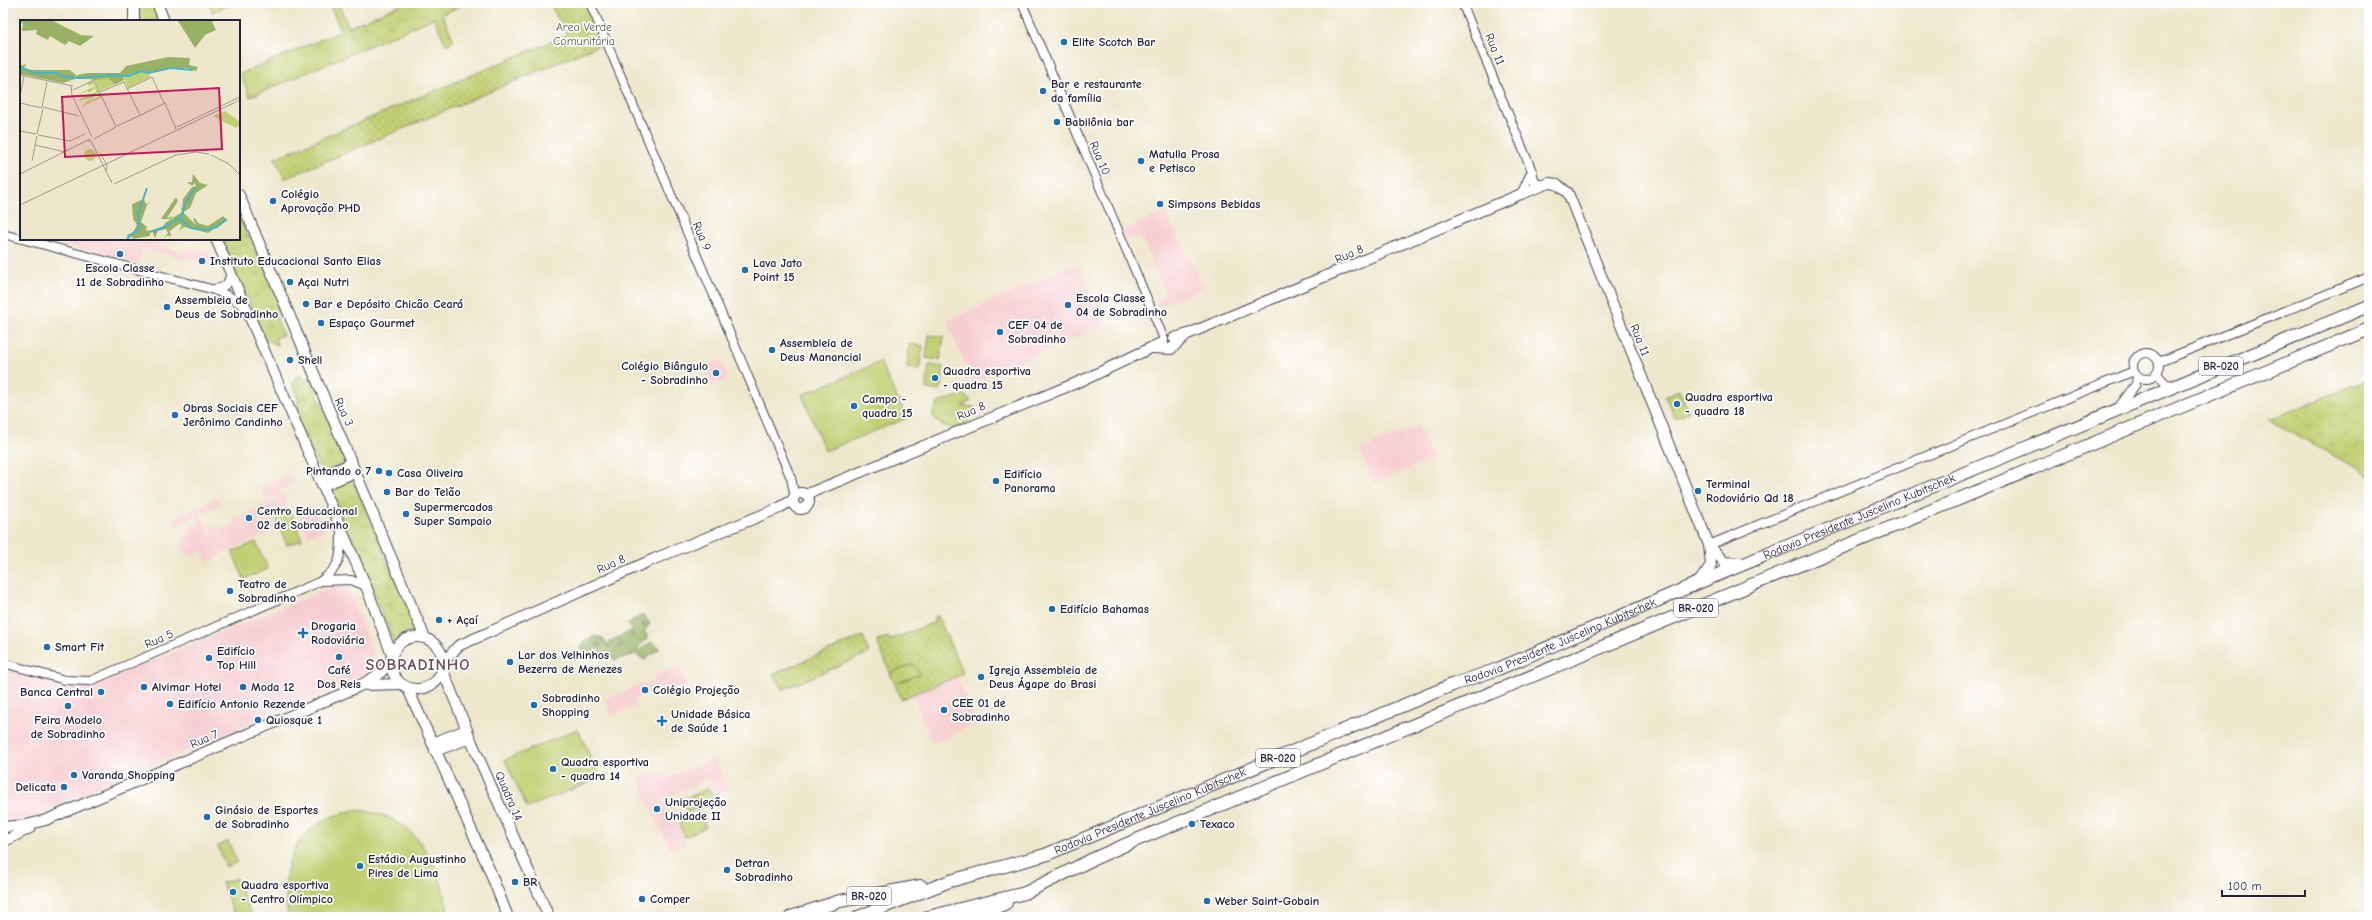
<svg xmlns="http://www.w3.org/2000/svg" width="2372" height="920" font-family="'Comic Neue',sans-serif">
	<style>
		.built { fill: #f7cfd1 }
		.grass { fill: url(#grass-tufts); stroke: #727957 }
		.forest { fill: url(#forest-firs); stroke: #5d6a50 }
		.park { fill: url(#park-dots); stroke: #727957 }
		.pitch { fill: #c1d073; stroke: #727957 }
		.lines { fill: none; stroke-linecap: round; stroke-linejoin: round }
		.minor-casing { stroke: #414051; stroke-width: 10 }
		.major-casing { stroke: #414051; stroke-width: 12 }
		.highway-casing { stroke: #414051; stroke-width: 14 }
		.minor { stroke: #fff; stroke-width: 8 }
		.major { stroke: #fff; stroke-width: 10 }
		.highway { stroke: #fff; stroke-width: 12 }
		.poi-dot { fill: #1f6fb2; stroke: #fff; stroke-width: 1.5 }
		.labels { text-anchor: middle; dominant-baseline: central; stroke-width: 3.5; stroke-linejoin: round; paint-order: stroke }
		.shield { fill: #fff; stroke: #646476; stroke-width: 1 }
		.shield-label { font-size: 11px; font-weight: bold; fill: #22223b }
		.park-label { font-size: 12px; fill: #5a5f4f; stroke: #fff }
		.poi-label { font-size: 12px; font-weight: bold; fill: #22223b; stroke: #fff; text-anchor: start }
		.street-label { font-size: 12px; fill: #22223b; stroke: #fff }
		.district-label { font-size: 16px; font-weight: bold; letter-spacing: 1px; fill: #6b4d54; stroke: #fff }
		.inset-river { fill: none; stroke: #48b4c5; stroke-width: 2 }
		.inset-road { fill: none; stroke: #9c9892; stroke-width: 1 }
		.view { fill: #c2185b; fill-opacity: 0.15; stroke: #c2185b; stroke-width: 2 }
		.inset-edge { fill: none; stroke: #22223b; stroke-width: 2 }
	</style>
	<defs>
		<pattern id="grass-tufts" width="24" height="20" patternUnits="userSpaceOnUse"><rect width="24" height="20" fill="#c1d073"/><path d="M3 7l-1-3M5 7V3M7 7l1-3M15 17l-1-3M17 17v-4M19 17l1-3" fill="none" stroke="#a6b264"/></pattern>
		<pattern id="forest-firs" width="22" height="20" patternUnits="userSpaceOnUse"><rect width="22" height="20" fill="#98b265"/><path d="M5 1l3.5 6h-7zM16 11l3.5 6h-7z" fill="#7c9054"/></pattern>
		<pattern id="park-dots" width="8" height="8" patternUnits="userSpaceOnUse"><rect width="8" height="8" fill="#c1d073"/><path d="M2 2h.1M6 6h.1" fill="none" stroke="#a6b264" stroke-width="1.8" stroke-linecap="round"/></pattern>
	</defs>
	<rect width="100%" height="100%" fill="#fff"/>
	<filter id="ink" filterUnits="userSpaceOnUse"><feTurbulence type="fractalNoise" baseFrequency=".025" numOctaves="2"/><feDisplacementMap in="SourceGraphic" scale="8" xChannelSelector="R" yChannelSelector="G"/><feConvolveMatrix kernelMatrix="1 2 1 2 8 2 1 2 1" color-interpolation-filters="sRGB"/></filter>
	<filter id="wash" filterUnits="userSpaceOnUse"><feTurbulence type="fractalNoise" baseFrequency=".012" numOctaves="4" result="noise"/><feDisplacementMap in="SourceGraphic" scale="16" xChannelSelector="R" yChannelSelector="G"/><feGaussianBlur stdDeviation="0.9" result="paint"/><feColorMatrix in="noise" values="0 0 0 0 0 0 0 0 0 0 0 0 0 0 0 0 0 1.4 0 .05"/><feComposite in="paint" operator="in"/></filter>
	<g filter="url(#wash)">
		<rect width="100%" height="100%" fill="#eee7cc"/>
		<!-- built -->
		<g class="built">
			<polygon points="1165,212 1205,288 1151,309 1166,294 1141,237 1122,239 1119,232"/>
			<polygon points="63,239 170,239 168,249 185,254 187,247 207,251 219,268 143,248 138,264 61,244"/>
			<polygon points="1079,263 1106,325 973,382 946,321"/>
			<polygon points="720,360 728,379 712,386 704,366"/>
			<polygon points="1418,426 1432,459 1374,484 1360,450"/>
			<polygon points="289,474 294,484 280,490 288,506 258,520 260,525 273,519 278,529 231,550 222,553 218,548 221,556 207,563 201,551 190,556 189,554 186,555 180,544 185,542 183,539 192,535 195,538 190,528 200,523 196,516 176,525 173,518 217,497 221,505 201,514 210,534 213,532 211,528 217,525 220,530 236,523 234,519 277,499 275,495 266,499 260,487"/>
			<polygon points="312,505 324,531 308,537 297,512"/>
			<polygon points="345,582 380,669 20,821 3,817 3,667 87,687"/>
			<polygon points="680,666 688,685 664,695 662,690 658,689 634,700 636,706 612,716 605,699 654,680 653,677"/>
			<polygon points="957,676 977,724 933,743 912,694"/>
			<polygon points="715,758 728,790 716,795 709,778 662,799 672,824 677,822 686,844 670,851 638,779 661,769 666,779"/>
		</g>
		<!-- grass -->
		<g class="grass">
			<polygon points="134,3 157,3 164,21 134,21"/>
			<polygon points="209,3 234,3 212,12"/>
			<polygon points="329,3 338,3 349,27 405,3 468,3 442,14 454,41 446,45 434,18 250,97 240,74 341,31"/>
			<polygon points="242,213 247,226 244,229 247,237 251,236 279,302 276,316 283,335 276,338 277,345 264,338 222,239 239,239 239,214"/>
			<polygon points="300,376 312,382 346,462 322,473 298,423 298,398 293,384 294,379"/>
			<polygon points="2369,379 2369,475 2269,420"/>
			<path d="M 964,395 L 971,401 L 963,406 L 975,407 C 969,431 946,435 932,415 L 939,402 Z"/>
			<polygon points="351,477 418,631 404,633 394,642 329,488"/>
		</g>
		<!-- forest -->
		<polygon class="forest" points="643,615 650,623 644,632 647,634 647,639 637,648 640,650 651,642 660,648 645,660 635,654 615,660 604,652 598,653 600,649 598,648 592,652 590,657 586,657 581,647 584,642 596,636 603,638 609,647 609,642 633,630 628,625 632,620"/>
		<!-- park -->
		<g class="park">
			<polygon points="553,3 588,3 607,42 284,179 275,158 567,35 550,4"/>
			<polygon points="938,616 963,674 901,699 877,641 888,637 890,640 934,622 934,617"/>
			<polygon points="863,636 869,653 782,690 773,674"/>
		</g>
		<!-- pitch -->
		<g class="pitch">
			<polygon points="929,335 944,337 940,360 926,358"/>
			<polygon points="909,344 923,346 919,370 907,368"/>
			<polygon points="880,362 907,418 825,451 802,395"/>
			<polygon points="929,365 944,367 940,391 926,389"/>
			<polygon points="1679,390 1689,412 1675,418 1665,396"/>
			<polygon points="291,513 302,540 287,545 276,519"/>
			<polygon points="256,542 268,569 244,579 232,552"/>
			<polygon points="914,664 920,674 895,684 890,673"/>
			<polygon points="578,729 600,778 527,808 505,760"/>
			<polygon points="709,788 715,802 688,813 682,800"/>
			<path d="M 355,810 C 416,813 440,863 449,917 L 289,917 C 286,909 286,899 286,890 C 284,844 313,818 355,810 Z"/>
			<polygon points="700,814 706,827 685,837 679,823"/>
			<polygon points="228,841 237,862 226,867 218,846"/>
			<polygon points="236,878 251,914 252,917 235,917 222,883"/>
		</g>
	</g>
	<g filter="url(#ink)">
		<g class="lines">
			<!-- minor casing -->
			<g class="minor-casing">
				<g id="minor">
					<polyline points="590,3 791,478 795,497"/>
					<polyline points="1022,3 1164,339"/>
					<polyline points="1462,3 1532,171 1535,183 1544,185"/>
					<polyline points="1521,194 1532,171"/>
					<polyline points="3,234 211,289 229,296 246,308"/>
					<path d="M 214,289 C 226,288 229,283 231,272"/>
					<circle cx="2146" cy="366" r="13"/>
					<polyline points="2159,362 2369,277"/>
					<polyline points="2157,374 2166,384 2175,385"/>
					<polyline points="2118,408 2136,384 2137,375"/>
					<polyline points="1709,545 2134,371"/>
					<polyline points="322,581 351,580 366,586"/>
					<path d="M 3,663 L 65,680 L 90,681 L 319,582 C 341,567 341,558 341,533"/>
				</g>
			</g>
			<!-- major casing -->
			<g class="major-casing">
				<g id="major">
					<polyline points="157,3 164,21"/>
					<polyline points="134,21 134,3"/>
					<polyline points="239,195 425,638"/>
					<polyline points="216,239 366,586 392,655"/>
					<polyline points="1174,338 1188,334 1521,194 1549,183 1557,184 1568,193 1709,545 1711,565 1699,582"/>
					<polyline points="1153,348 1171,349 1185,336"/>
					<polyline points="319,478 352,463"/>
					<polyline points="322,486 356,472"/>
					<circle cx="801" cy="501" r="8"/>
					<polyline points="805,495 1088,378 1163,342"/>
					<polyline points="1710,546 1724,562 1743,563"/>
					<circle cx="417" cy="663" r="26"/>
					<polyline points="444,662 458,646 654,559 777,509 793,500"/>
					<polyline points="443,671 473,745 549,917"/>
					<polyline points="366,685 400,684"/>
					<polyline points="408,689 489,869 508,917"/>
					<polyline points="432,743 466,730"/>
					<polyline points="435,751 470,738"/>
					<polyline points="3,827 26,825 46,820 358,687 379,674 391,662"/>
					<polyline points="3,842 30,828"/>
				</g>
			</g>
			<!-- highway casing -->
			<g class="highway-casing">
				<g id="highway">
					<polyline points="791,917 840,901 921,886"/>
					<path id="s1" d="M 858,917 L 950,881 L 1045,855 L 1452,685 L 1498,669 L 1698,583 L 2369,306"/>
					<polyline points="928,917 1025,893 1091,860 1134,841 2369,329"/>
					<polyline points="979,917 1006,903"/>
				</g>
			</g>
			<!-- minor -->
			<use href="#minor" class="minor"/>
			<!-- major -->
			<use href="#major" class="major"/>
			<!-- highway -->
			<use href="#highway" class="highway"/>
		</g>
	</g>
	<!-- markers -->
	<g class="poi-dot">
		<circle cx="1064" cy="42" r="4"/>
		<circle cx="1043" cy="91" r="4"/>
		<circle cx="1057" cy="122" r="4"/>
		<circle cx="1141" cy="161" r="4"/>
		<circle cx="273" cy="201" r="4"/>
		<circle cx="1160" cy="204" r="4"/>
		<circle cx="120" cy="254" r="4"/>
		<circle cx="202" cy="261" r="4"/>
		<circle cx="745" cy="270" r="4"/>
		<circle cx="290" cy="282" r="4"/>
		<circle cx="306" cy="304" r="4"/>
		<circle cx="1068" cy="305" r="4"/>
		<circle cx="167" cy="307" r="4"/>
		<circle cx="321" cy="323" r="4"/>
		<circle cx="1000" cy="332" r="4"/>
		<circle cx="772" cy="350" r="4"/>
		<circle cx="290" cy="360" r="4"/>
		<circle cx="716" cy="373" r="4"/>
		<circle cx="935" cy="378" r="4"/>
		<circle cx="1677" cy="404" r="4"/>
		<circle cx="854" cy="406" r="4"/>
		<circle cx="175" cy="415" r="4"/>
		<circle cx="379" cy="471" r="4"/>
		<circle cx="389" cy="473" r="4"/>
		<circle cx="996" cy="481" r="4"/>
		<circle cx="1698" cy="491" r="4"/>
		<circle cx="387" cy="492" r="4"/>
		<circle cx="406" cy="514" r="4"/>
		<circle cx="249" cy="518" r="4"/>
		<circle cx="230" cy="591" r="4"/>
		<circle cx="1052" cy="609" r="4"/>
		<circle cx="439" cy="620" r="4"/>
		<path d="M301 627h4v4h4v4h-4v4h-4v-4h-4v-4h4z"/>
		<circle cx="47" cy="647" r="4"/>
		<circle cx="339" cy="657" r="4"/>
		<circle cx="209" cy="658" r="4"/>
		<circle cx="510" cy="662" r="4"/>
		<circle cx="981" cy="677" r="4"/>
		<circle cx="144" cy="687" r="4"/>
		<circle cx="243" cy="687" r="4"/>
		<circle cx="645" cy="690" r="4"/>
		<circle cx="101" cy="692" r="4"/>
		<circle cx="170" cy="704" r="4"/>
		<circle cx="534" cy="705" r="4"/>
		<circle cx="68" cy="706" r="4"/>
		<circle cx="944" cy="710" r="4"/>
		<circle cx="258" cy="720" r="4"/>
		<path d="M660 715h4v4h4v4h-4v4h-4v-4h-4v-4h4z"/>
		<circle cx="553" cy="769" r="4"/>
		<circle cx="74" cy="775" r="4"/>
		<circle cx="64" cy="787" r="4"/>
		<circle cx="657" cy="809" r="4"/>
		<circle cx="207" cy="817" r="4"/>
		<circle cx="1192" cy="824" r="4"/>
		<circle cx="360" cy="866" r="4"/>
		<circle cx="727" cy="870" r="4"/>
		<circle cx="515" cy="882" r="4"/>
		<circle cx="233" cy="892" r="4"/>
		<circle cx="642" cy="899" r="4"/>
		<circle cx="1207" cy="901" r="4"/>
	</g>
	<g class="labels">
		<!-- shield labels -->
		<g class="shield">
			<rect x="2199" y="357" width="44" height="18" rx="3"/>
			<rect x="1674" y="599" width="44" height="18" rx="3"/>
			<rect x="1256" y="749" width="44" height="18" rx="3"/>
			<rect x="847" y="887" width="44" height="18" rx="3"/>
		</g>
		<g class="shield-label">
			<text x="2221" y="366">BR-020</text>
			<text x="1696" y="608">BR-020</text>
			<text x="1278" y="758">BR-020</text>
			<text x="869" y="896">BR-020</text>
		</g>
		<!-- park labels -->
		<g class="park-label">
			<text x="584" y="27">Area Verde<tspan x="584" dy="14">Comunitária</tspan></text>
		</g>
		<!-- poi labels -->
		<g class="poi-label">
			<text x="1072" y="42">Elite Scotch Bar</text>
			<text x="1051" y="84">Bar e restaurante<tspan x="1051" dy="14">da família</tspan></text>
			<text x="1065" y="122">Babilônia bar</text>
			<text x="1149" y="154">Matulla Prosa<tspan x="1149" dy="14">e Petisco</tspan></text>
			<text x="281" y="194">Colégio<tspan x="281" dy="14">Aprovação PHD</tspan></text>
			<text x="1168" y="204">Simpsons Bebidas</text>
			<text x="210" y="261">Instituto Educacional Santo Elias</text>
			<text x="753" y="263">Lava Jato<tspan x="753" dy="14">Point 15</tspan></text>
			<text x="120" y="268" text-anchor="middle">Escola Classe<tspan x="120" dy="14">11 de Sobradinho</tspan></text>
			<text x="298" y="282">Açai Nutri</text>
			<text x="1076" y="298">Escola Classe<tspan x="1076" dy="14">04 de Sobradinho</tspan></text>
			<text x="175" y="300">Assembleia de<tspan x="175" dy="14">Deus de Sobradinho</tspan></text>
			<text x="314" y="304">Bar e Depósito Chicão Ceará</text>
			<text x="329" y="323">Espaço Gourmet</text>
			<text x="1008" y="325">CEF 04 de<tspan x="1008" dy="14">Sobradinho</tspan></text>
			<text x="780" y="343">Assembleia de<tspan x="780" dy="14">Deus Manancial</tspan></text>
			<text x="298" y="360">Shell</text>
			<text x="708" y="366" text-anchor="end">Colégio Biângulo<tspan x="708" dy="14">- Sobradinho</tspan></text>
			<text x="943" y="371">Quadra esportiva<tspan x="943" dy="14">- quadra 15</tspan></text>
			<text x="1685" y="397">Quadra esportiva<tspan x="1685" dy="14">- quadra 18</tspan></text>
			<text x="862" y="399">Campo -<tspan x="862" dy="14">quadra 15</tspan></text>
			<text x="183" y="408">Obras Sociais CEF<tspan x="183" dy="14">Jerônimo Candinho</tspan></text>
			<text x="371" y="471" text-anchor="end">Pintando o 7</text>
			<text x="397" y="473">Casa Oliveira</text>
			<text x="1004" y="474">Edifício<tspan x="1004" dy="14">Panorama</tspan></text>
			<text x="1706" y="484">Terminal<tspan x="1706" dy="14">Rodoviário Qd 18</tspan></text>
			<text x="395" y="492">Bar do Telão</text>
			<text x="414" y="507">Supermercados<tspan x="414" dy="14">Super Sampaio</tspan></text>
			<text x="257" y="511">Centro Educacional<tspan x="257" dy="14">02 de Sobradinho</tspan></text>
			<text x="238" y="584">Teatro de<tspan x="238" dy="14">Sobradinho</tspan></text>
			<text x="1060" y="609">Edifício Bahamas</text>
			<text x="447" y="620">+ Açaí</text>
			<text x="311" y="626">Drogaria<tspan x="311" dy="14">Rodoviária</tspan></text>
			<text x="55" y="647">Smart Fit</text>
			<text x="217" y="651">Edifício<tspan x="217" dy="14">Top Hill</tspan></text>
			<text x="518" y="655">Lar dos Velhinhos<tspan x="518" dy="14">Bezerra de Menezes</tspan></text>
			<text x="339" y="670" text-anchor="middle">Café<tspan x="339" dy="14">Dos Reis</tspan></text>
			<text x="989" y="670">Igreja Assembleia de<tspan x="989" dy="14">Deus Ágape do Brasi</tspan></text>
			<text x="152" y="687">Alvimar Hotel</text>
			<text x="251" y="687">Moda 12</text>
			<text x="653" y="690">Colégio Projeção</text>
			<text x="93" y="692" text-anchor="end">Banca Central</text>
			<text x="542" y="698">Sobradinho<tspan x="542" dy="14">Shopping</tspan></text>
			<text x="952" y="703">CEE 01 de<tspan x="952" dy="14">Sobradinho</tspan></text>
			<text x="178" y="704">Edifício Antonio Rezende</text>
			<text x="671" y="714">Unidade Básica<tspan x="671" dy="14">de Saúde 1</tspan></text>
			<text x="68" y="720" text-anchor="middle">Feira Modelo<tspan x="68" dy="14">de Sobradinho</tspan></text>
			<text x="266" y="720">Quiosque 1</text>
			<text x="561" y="762">Quadra esportiva<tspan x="561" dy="14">- quadra 14</tspan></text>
			<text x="82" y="775">Varanda Shopping</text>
			<text x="56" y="787" text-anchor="end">Delicata</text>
			<text x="665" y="802">Uniprojeção<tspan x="665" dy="14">Unidade II</tspan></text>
			<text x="215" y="810">Ginásio de Esportes<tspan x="215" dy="14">de Sobradinho</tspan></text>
			<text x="1200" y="824">Texaco</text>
			<text x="368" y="859">Estádio Augustinho<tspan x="368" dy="14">Pires de Lima</tspan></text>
			<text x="735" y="863">Detran<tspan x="735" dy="14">Sobradinho</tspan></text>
			<text x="523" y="882">BR</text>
			<text x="241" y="885">Quadra esportiva<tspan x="241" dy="14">- Centro Olímpico</tspan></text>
			<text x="650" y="899">Comper</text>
			<text x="1215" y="901">Weber Saint-Gobain</text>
		</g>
		<!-- street labels -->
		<g class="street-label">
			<text transform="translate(1495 49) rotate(68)">Rua 11</text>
			<text transform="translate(1100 158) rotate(67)">Rua 10</text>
			<text transform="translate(702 236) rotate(67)">Rua 9</text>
			<text transform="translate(1349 254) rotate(-23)">Rua 8</text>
			<text transform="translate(1640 340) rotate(68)">Rua 11</text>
			<text transform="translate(971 411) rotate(-23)">Rua 8</text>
			<text transform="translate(344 412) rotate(66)">Rua 3</text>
			<text stroke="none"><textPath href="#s1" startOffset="1079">Rodovia Presidente Juscelino Kubitschek</textPath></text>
			<text transform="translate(611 564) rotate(-24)">Rua 8</text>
			<text transform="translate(159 639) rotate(-23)">Rua 5</text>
			<text stroke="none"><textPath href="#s1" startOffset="755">Rodovia Presidente Juscelino Kubitschek</textPath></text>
			<text transform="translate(204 739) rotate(-23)">Rua 7</text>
			<text transform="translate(509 796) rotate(67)">Quadra 14</text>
			<text stroke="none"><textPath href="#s1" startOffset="311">Rodovia Presidente Juscelino Kubitschek</textPath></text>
		</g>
		<!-- district labels -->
		<g class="district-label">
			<text x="418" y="665">SOBRADINHO</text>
		</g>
	</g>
	<!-- overview -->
	<g transform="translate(20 20)">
		<rect width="220" height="220" fill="#eee7cc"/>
		<path d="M 73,60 L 82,77 L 62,87 L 67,81 L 79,77 L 77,73 L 72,78 L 58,81 L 64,76 L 76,72 L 75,68 L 69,73 L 68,71 L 56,75 L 75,66 L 74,64 L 69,66 L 67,63 ZM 205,91 L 220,102 L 220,104 L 216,108 L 193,96 Z" fill="#c1d073"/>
		<path d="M 0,1 L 33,1 L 61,15 L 74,16 L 60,26 L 49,21 L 45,25 L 30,16 L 28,20 L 16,14 L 17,10 L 2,11 L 3,4 ZM 158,1 L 192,1 L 196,10 L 185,15 L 175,28 ZM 148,37 L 170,38 L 169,45 L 178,47 L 176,51 L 167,48 L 143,49 L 129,53 L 121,51 L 103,56 L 104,60 L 94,65 L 70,59 L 56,59 L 57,55 L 67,53 L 100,53 L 106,46 ZM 6,44 L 4,48 L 12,50 L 50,50 L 56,55 L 55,59 L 43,63 L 0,54 L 0,46 ZM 173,154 L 180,163 L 188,165 L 176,173 L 170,188 L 163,192 L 176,205 L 173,199 L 175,198 L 178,203 L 188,206 L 203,196 L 207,200 L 188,213 L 164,207 L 159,211 L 162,205 L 159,204 L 150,211 L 151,217 L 148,215 L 144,218 L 148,213 L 146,209 L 138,211 L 135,218 L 132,210 L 142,208 L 145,203 L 162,192 L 160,185 L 162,189 L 163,179 L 172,167 L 176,166 L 175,163 L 172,166 L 167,162 L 172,162 ZM 156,177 L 158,181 L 147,198 L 153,196 L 150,199 L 141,199 ZM 124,179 L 126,184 L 130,182 L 127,185 L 121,202 L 127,207 L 126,211 L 130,210 L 130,216 L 112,219 L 113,217 L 110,216 L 108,219 L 107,215 L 113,212 L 117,205 L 113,199 L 112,184 Z" fill="#98b265"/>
		<path d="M 88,58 L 95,64 L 80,71 L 75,60 Z" fill="#c1d073"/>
		<path d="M 121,51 L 129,53 L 130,57 L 108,68 L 103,56 ZM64 135a6 6 0 1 1 12 0a6 6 0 1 1-12 0Z" fill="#c1d073"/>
		<path class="inset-river" d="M 0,47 L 15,53 L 37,53 L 41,56 L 61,58 L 89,55 L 109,56 L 121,51 L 129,53 L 150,48 L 173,50M 160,199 L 171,208 L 185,210 L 197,207 L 207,199M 130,212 L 147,206 L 162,196 L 165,184 L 176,167M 107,219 L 119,208 L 118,194 L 127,168"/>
		<path class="inset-road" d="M 0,55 L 53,66M 51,66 L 52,75 L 72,117M 107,69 L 132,57 L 144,83M 53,70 L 74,60 L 96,107M 80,72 L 104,62 L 120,95M 0,76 L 4,56M 0,83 L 22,88M 22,87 L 27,62M 23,87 L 59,96M 121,95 L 145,83 L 156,109M 97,106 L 121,95M 157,107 L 220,77M 0,111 L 16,114M 17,114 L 23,89M 18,115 L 50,121 L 65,114M 74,119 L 96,107M 68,121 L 71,121 L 92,163M 15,125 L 45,132M 46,131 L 70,119M 80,133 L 87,145 L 86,151M 191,135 L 209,144 L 220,155M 12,141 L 17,116M 0,154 L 48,130M 94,164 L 156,135 L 176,132 L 189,134M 0,185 L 220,80"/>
		<path class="view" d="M 199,68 L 202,129 L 45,137 L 42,77 Z"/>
		<rect width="220" height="220" class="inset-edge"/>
	</g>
	<!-- margin -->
	<rect width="2372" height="920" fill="none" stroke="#fff" stroke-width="16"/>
	<!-- scale -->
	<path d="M2222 890v6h83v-6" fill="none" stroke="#22223b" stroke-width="2"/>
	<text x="2228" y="890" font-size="12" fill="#22223b" stroke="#ffffff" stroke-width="3" paint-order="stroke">100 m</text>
</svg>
